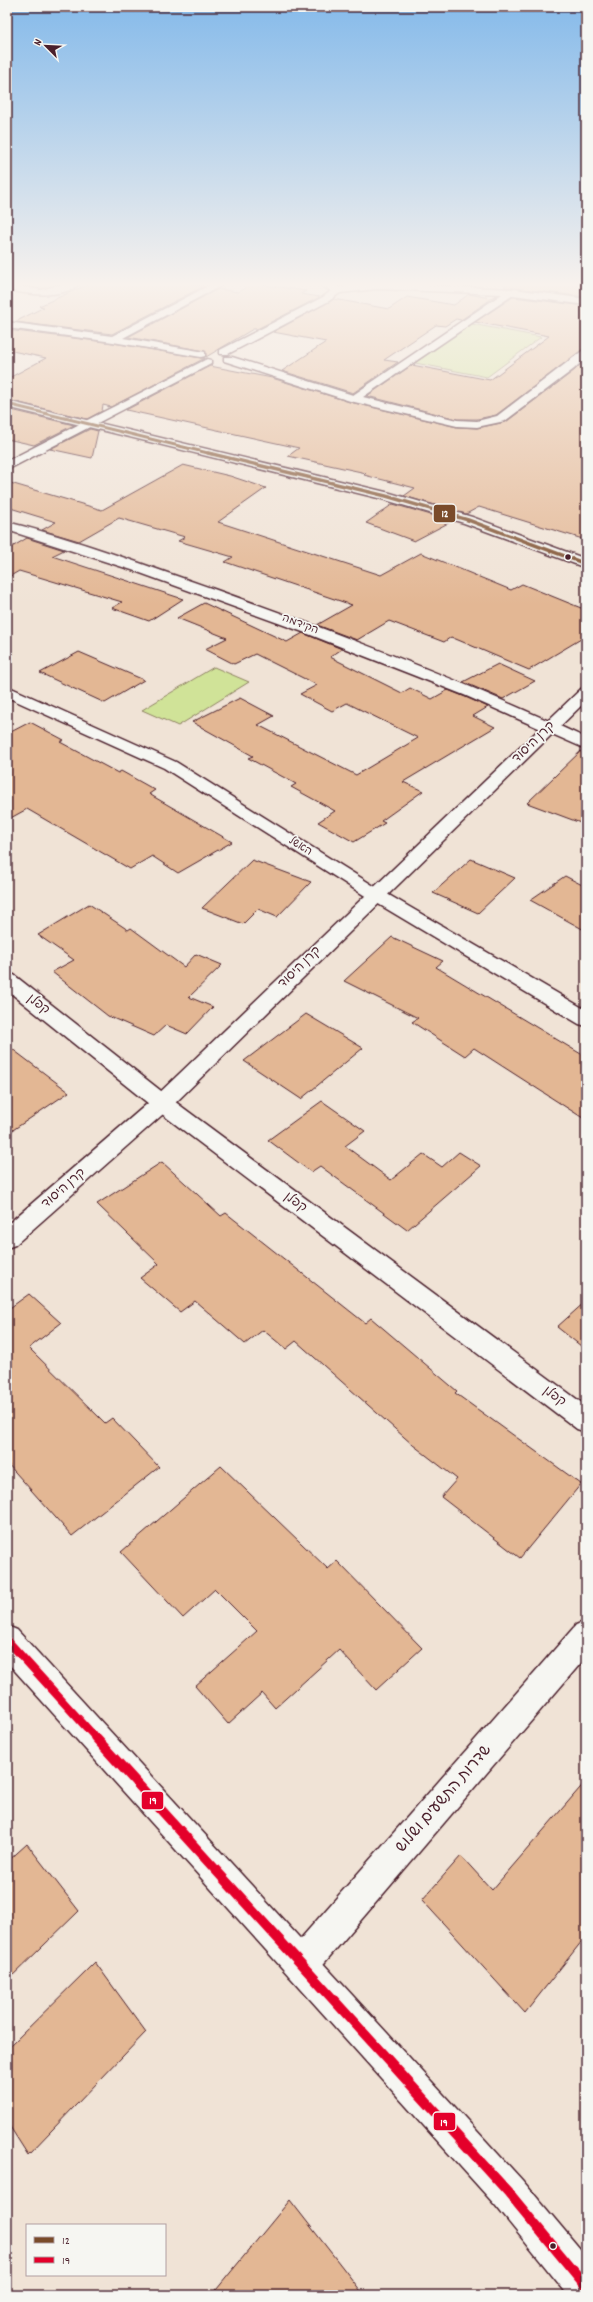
<svg xmlns="http://www.w3.org/2000/svg" width="593" height="2302" font-family="Dekko,'Playpen Sans Hebrew',sans-serif">
	<style>
		.green { fill: #d0e398; stroke: #8d8162 }
		.building { fill: #e3b794; stroke: #4a1f2b }
		.lines { fill: none; stroke-linecap: round; stroke-linejoin: round }
		.minor-casing { stroke: #4a1f2b; stroke-width: 3 }
		.tertiary-casing { stroke: #4a1f2b; stroke-width: 3 }
		.minor { fill: #f6f6f2; fill-rule: evenodd }
		.tertiary { fill: #f6f6f2; fill-rule: evenodd }
		.bus-1-far1-casing { stroke: #f6f6f2; stroke-width: 4.5 }
		.bus-1-casing { stroke: #f6f6f2; stroke-width: 5.5 }
		.bus-2-far1-casing { stroke: #f6f6f2; stroke-width: 10 }
		.bus-2-casing { stroke: #f6f6f2; stroke-width: 12 }
		.bus-1-far1 { stroke: #7a4b2a; stroke-width: 3 }
		.bus-1 { stroke: #7a4b2a; stroke-width: 3.5 }
		.bus-2-far1 { stroke: #e4002b; stroke-width: 8 }
		.bus-2 { stroke: #e4002b; stroke-width: 10 }
		.bus-dot { fill: #4a1f2b; stroke: #f6f6f2; stroke-width: 1.5 }
		.labels { text-anchor: middle; dominant-baseline: central; stroke-width: 3.5; stroke-linejoin: round; paint-order: stroke }
		.far-street-label { font-size: 11px; fill: #4a1f2b; stroke: #f6f6f2 }
		.street-label { font-size: 13px; fill: #4a1f2b; stroke: #f6f6f2 }
		.near-street-label { font-size: 16px; fill: #4a1f2b; stroke: #f6f6f2 }
		.line-badge { stroke: #f6f6f2; stroke-width: 1.5 }
		.badge-label { font-size: 11px; text-anchor: middle; font-weight: bold; fill: #fff }
	</style>
	<rect width="100%" height="100%" fill="#f0e3d6"/>
	<filter id="ink" filterUnits="userSpaceOnUse"><feTurbulence type="fractalNoise" baseFrequency=".025" numOctaves="2"/><feDisplacementMap in="SourceGraphic" scale="8" xChannelSelector="R" yChannelSelector="G"/><feConvolveMatrix kernelMatrix="1 2 1 2 8 2 1 2 1" color-interpolation-filters="sRGB"/></filter>
	<g filter="url(#ink)">
		<!-- green -->
		<g class="green">
			<polygon points="12,283 65,283 48,290"/>
			<polygon points="472,324 541,337 487,377 415,363"/>
			<polygon points="214,667 249,682 178,726 142,710"/>
		</g>
		<!-- building -->
		<g class="building">
			<polygon points="91,283 184,283 204,286 112,334 15,322 44,307 39,306"/>
			<polygon points="254,283 306,291 301,294 320,297 257,329 253,329 206,357 205,351 128,337 218,289 238,292"/>
			<polygon points="509,283 586,283 586,297 504,287"/>
			<polygon points="469,294 490,298 497,295 461,320 456,319 445,326 436,325 384,360 398,362 353,393 282,371 326,342 273,332 334,299 389,309 407,297 454,305"/>
			<polygon points="513,297 586,306 586,347 496,415 477,419 457,419 367,396 412,365 490,380 549,336 475,322"/>
			<polygon points="7,330 113,343 201,358 205,358 111,407 103,405 102,411 87,419 7,400 7,379 46,358 7,350"/>
			<polygon points="586,359 586,540 479,507 466,514 404,496 415,488 364,475 366,473 288,456 299,448 126,410 210,366 272,378 350,402 457,427 477,428 506,422 575,370"/>
			<polygon points="7,409 74,425 34,445 7,439"/>
			<polygon points="90,429 98,431 92,458 50,449"/>
			<polygon points="183,465 230,476 266,488 218,522 381,575 421,553 511,590 522,584 586,610 586,636 529,670 451,637 444,642 389,621 357,640 317,625 352,605 225,562 233,557 178,541 185,537 119,518 79,541 42,530 56,522 7,507 7,482 102,510"/>
			<polygon points="393,504 452,521 414,541 366,523"/>
			<polygon points="27,538 64,550 52,556 183,599 149,621 112,608 122,602 19,571 7,578 7,550"/>
			<polygon points="204,603 287,642 303,633 342,649 330,657 402,693 410,688 432,699 448,690 463,696 488,707 473,716 495,727 403,782 423,791 381,821 385,823 354,842 318,822 335,811 291,787 296,784 248,758 253,756 192,722 240,698 274,716 258,725 356,775 418,738 347,703 332,711 300,694 317,685 255,654 234,664 205,649 227,638 177,618"/>
			<polygon points="79,652 144,680 105,703 40,673"/>
			<polygon points="498,664 535,681 503,699 463,682"/>
			<polygon points="30,722 64,740 60,742 118,773 121,771 155,790 149,794 232,842 178,873 152,856 130,869 27,809 7,820 7,734"/>
			<polygon points="583,749 586,750 586,825 527,803"/>
			<polygon points="471,859 515,878 478,913 433,893"/>
			<polygon points="252,860 311,882 277,917 258,909 243,924 202,908"/>
			<polygon points="565,876 586,887 586,931 530,900"/>
			<polygon points="89,904 128,930 131,928 184,967 196,954 222,965 189,997 213,1007 187,1034 166,1025 154,1036 108,1016 52,972 74,960 38,935"/>
			<polygon points="392,937 443,961 436,967 586,1057 586,1120 474,1048 465,1056 412,1022 418,1018 344,981"/>
			<polygon points="306,1014 363,1048 301,1099 244,1061"/>
			<polygon points="7,1045 69,1092 7,1134"/>
			<polygon points="322,1101 365,1131 345,1146 391,1180 423,1154 442,1167 459,1152 481,1166 407,1230 320,1166 311,1172 268,1140"/>
			<polygon points="162,1162 221,1216 226,1213 365,1323 371,1318 457,1391 455,1393 581,1484 520,1558 441,1497 457,1479 413,1445 296,1341 286,1349 263,1330 245,1344 195,1301 180,1312 140,1278 159,1264 97,1204"/>
			<polygon points="29,1294 61,1323 29,1348 105,1423 112,1418 159,1467 72,1536 7,1463 7,1310"/>
			<polygon points="586,1301 586,1350 557,1327"/>
			<polygon points="221,1466 328,1569 337,1561 422,1648 376,1690 339,1650 275,1708 262,1693 228,1724 195,1686 257,1631 215,1589 183,1618 121,1552"/>
			<polygon points="586,1781 586,1936 525,2013 422,1900 461,1856 492,1890"/>
			<polygon points="27,1844 79,1911 7,1981 7,1862"/>
			<polygon points="95,1962 146,2032 28,2155 7,2122 7,2049"/>
			<polygon points="290,2200 364,2295 212,2295"/>
		</g>
		<g class="lines">
			<!-- minor casing -->
			<g class="minor-casing">
				<g id="minor">
					<path d="M 66,283 L 80,283 C 63,300 27,294 7,290 L 7,284 L 41,290 Z"/>
					<polygon points="214,283 226,283 123,338 205,352 205,356 201,357 113,342 7,328 7,322 112,336"/>
					<polygon points="317,283 330,283 338,287 377,283 514,289 586,299 586,305 513,295 363,397 457,420 477,421 497,416 586,348 586,357 574,369 505,421 477,427 457,426 350,401 224,361 224,357 232,357 353,395 502,294 377,289 340,293 329,301 228,354 220,354 220,350 323,297 331,291"/>
					<polygon points="207,359 211,360 211,364 7,470 7,461"/>
					<path d="M 7,522 C 76,539 144,565 211,588 C 338,633 464,681 586,738 L 586,749 L 464,695 L 303,632 L 132,570 L 7,530 Z"/>
					<polygon points="7,686 176,762 382,891 586,1010 586,1026 579,1024 370,899 164,768 7,697"/>
					<polygon points="7,974 14,975 170,1098 586,1406 586,1432 577,1429 154,1108 7,990"/>
					<polygon points="586,1621 586,1657 313,1976 301,1981 289,1976 284,1964 289,1952 576,1625"/>
				</g>
			</g>
			<!-- tertiary casing -->
			<g class="tertiary-casing">
				<g id="tertiary">
					<polygon points="7,401 390,493 472,517 586,559 586,568 464,523 382,499 7,407"/>
					<polygon points="586,687 586,701 170,1108 15,1245 7,1248 7,1225 154,1098 581,689"/>
					<polygon points="7,1626 17,1630 522,2180 586,2256 586,2295 568,2295 496,2206 7,1662"/>
				</g>
			</g>
			<!-- minor -->
			<use href="#minor" class="minor"/>
			<!-- tertiary -->
			<use href="#tertiary" class="tertiary"/>
			<!-- bus-1-far1 casing -->
			<g class="bus-1-far1-casing">
				<polyline id="bus-1-far1" points="7,404 212,454"/>
			</g>
			<!-- bus-1 casing -->
			<g class="bus-1-casing">
				<polyline id="bus-1" points="208,453 386,496 468,520 586,564"/>
			</g>
			<!-- bus-2-far1 casing -->
			<g class="bus-2-far1-casing">
				<polyline id="bus-2-far1" points="7,1640 96,1738"/>
			</g>
			<!-- bus-2 casing -->
			<g class="bus-2-casing">
				<polyline id="bus-2" points="95,1737 509,2193 586,2286"/>
			</g>
			<!-- bus-1-far1 -->
			<use href="#bus-1-far1" class="bus-1-far1"/>
			<!-- bus-1 -->
			<use href="#bus-1" class="bus-1"/>
			<!-- bus-2-far1 -->
			<use href="#bus-2-far1" class="bus-2-far1"/>
			<!-- bus-2 -->
			<use href="#bus-2" class="bus-2"/>
		</g>
	</g>
	<!-- sky -->
	<linearGradient id="sky" x2="0" y2="1"><stop stop-color="#85baea"/><stop offset="0.47" stop-color="#f8f2ed"/><stop offset="1" stop-color="#f8f2ed" stop-opacity="0"/></linearGradient>
	<rect width="593" height="605" fill="url(#sky)"/>
	<!-- markers -->
	<g class="bus-dot">
		<circle cx="568" cy="557" r="3.5"/>
		<circle cx="553" cy="2246" r="3.5"/>
	</g>
	<g class="labels">
		<!-- far-street labels -->
		<g class="far-street-label">
			<text transform="translate(300 625) rotate(21)">הקידמה</text>
			<text transform="translate(300 847) rotate(32)">האשל</text>
		</g>
		<!-- street labels -->
		<g class="street-label">
			<text transform="translate(534 743) rotate(-44)">קרן היסוד</text>
			<text transform="translate(300 968) rotate(-44)">קרן היסוד</text>
			<text transform="translate(38 1005) rotate(38)">קפלן</text>
			<text transform="translate(64 1189) rotate(-41)">קרן היסוד</text>
			<text transform="translate(295 1203) rotate(37)">קפלן</text>
			<text transform="translate(554 1397) rotate(37)">קפלן</text>
		</g>
		<!-- near-street labels -->
		<g class="near-street-label">
			<text transform="translate(444 1799) rotate(-49)">שדרות התשעים ושלוש</text>
		</g>
	</g>
	<g class="line-badge">
		<rect x="433" y="504" width="23" height="19" rx="4" fill="#7a4b2a"/>
		<rect x="141" y="1791" width="23" height="19" rx="4" fill="#e4002b"/>
		<rect x="433" y="2112" width="23" height="19" rx="4" fill="#e4002b"/>
	</g>
	<g class="badge-label">
		<text x="445" y="517">12</text>
		<text x="153" y="1804">19</text>
		<text x="444" y="2126">19</text>
	</g>
	<!-- margin -->
	<rect width="593" height="2302" fill="none" stroke="#f6f6f2" stroke-width="24"/>
	<rect x="12" y="12" width="569" height="2278" fill="none" stroke="#4a1f2b" stroke-width="1.5" filter="url(#ink)"/>
	<!-- legend -->
	<rect x="26" y="2224" width="140" height="52" fill="#f6f6f2" stroke="#b1a0a2"/>
	<rect x="34" y="2237" width="20" height="6" fill="#7a4b2a" stroke="#b1a0a2"/>
	<text x="62" y="2244" font-size="12" fill="#4a1f2b">12</text>
	<rect x="34" y="2257" width="20" height="6" fill="#e4002b" stroke="#b1a0a2"/>
	<text x="62" y="2264" font-size="12" fill="#4a1f2b">19</text>
	<!-- north arrow -->
	<g transform="translate(46 46) rotate(294)" stroke="#f6f6f2" stroke-width="3" paint-order="stroke">
	<path d="M0-3L7 15L0 10L-7 15Z" fill="#4a1f2b"/>
	<text y="-6" font-size="11" font-weight="bold" text-anchor="middle" fill="#4a1f2b">N</text>
	</g>
</svg>
